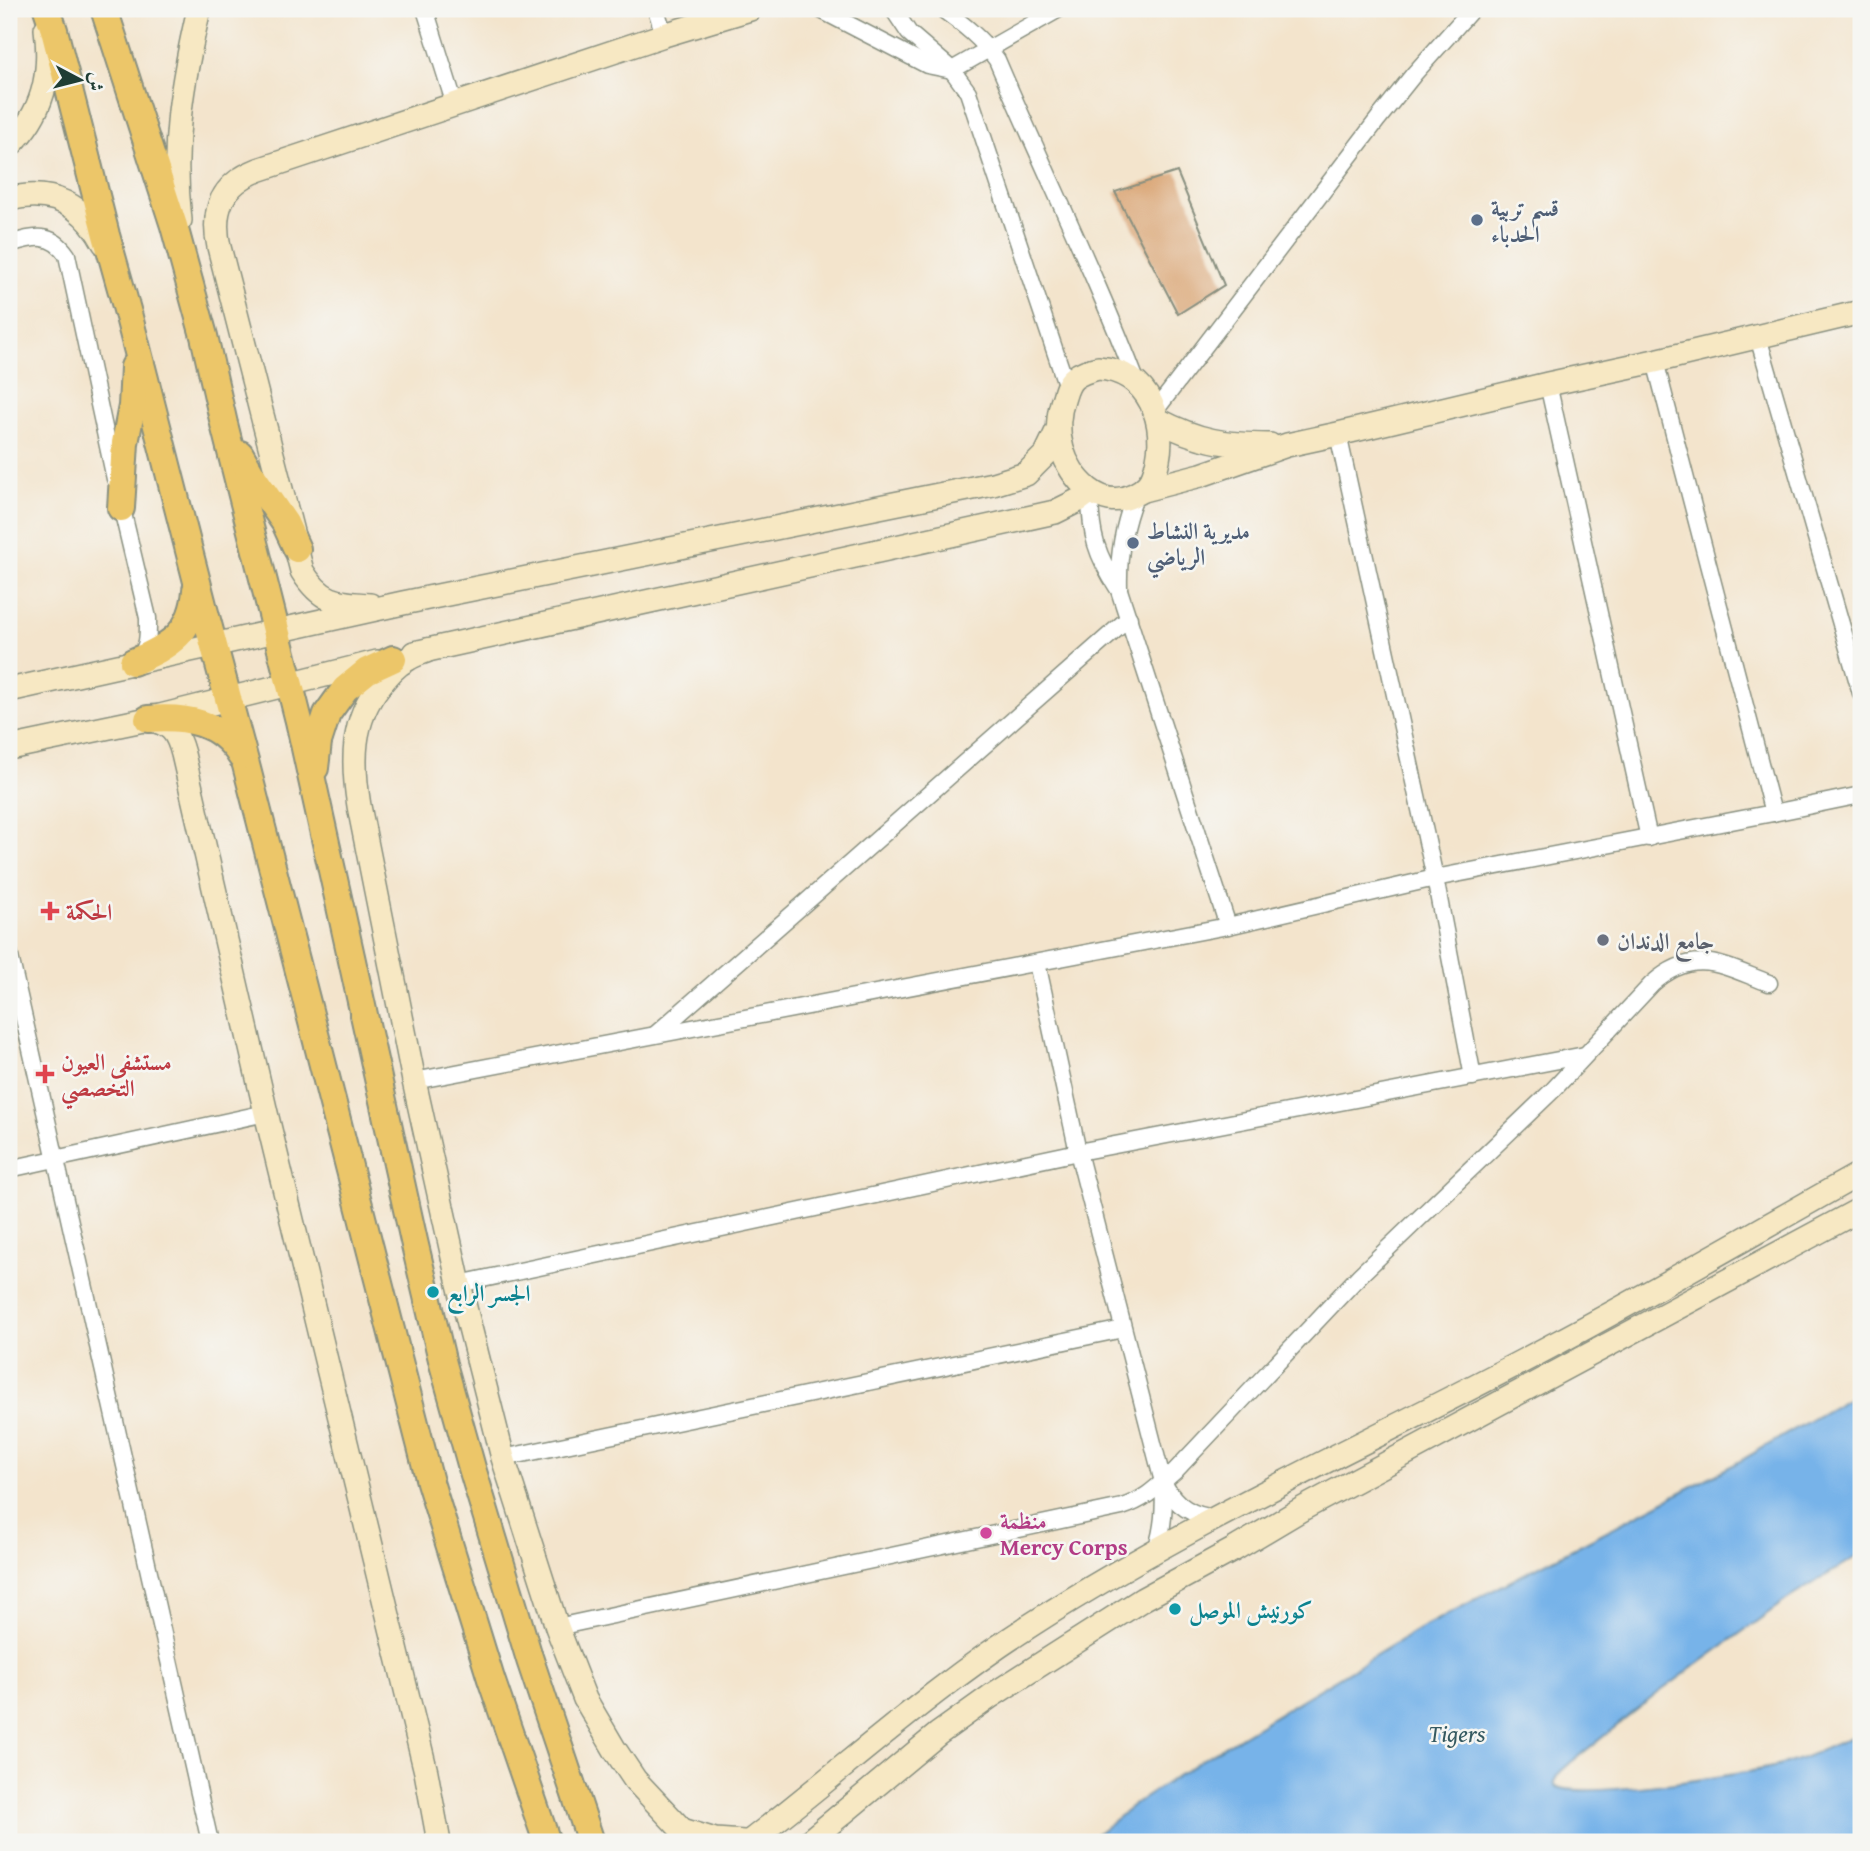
<svg xmlns="http://www.w3.org/2000/svg" width="1870" height="1851" font-family="'Gentium Book Plus',Amiri,serif">
	<style>
		.water { fill: #77b3e9; stroke: #4b788e; stroke-width: 2 }
		.building { fill: #dba97a }
		.lines { fill: none; stroke-linecap: round; stroke-linejoin: round }
		.street-casing { stroke: #899080; stroke-width: 19 }
		.secondary-casing { stroke: #899080; stroke-width: 26 }
		.primary-casing { stroke: #899080; stroke-width: 30 }
		.street { stroke: #fff; stroke-width: 16 }
		.secondary { stroke: #f7e8c3; stroke-width: 23 }
		.primary { stroke: #ecc669; stroke-width: 26 }
		.service-dot { fill: #5c6f8a; stroke: #f6f6f2; stroke-width: 2.5 }
		.health-dot { fill: #e0444e; stroke: #f6f6f2; stroke-width: 2.5 }
		.worship-dot { fill: #6b7280; stroke: #f6f6f2; stroke-width: 2.5 }
		.culture-dot { fill: #0f9aa8; stroke: #f6f6f2; stroke-width: 2.5 }
		.hotel-dot { fill: #d1479c; stroke: #f6f6f2; stroke-width: 2.5 }
		.labels { text-anchor: middle; dominant-baseline: central; stroke-width: 5; stroke-linejoin: round; paint-order: stroke }
		.service-label { font-size: 23px; font-weight: bold; fill: #4e5e75; stroke: #f6f6f2; text-anchor: start }
		.health-label { font-size: 23px; font-weight: bold; fill: #be3a42; stroke: #f6f6f2; text-anchor: start }
		.worship-label { font-size: 23px; font-weight: bold; fill: #5b616d; stroke: #f6f6f2; text-anchor: start }
		.culture-label { font-size: 23px; font-weight: bold; fill: #0d838f; stroke: #f6f6f2; text-anchor: start }
		.hotel-label { font-size: 23px; font-weight: bold; fill: #b23c85; stroke: #f6f6f2; text-anchor: start }
		.water-label { font-size: 24px; font-style: italic; fill: #355a61; stroke: #f6f6f2 }
	</style>
	<rect width="100%" height="100%" fill="#f6f6f2"/>
	<filter id="ink" filterUnits="userSpaceOnUse"><feTurbulence type="fractalNoise" baseFrequency=".0143" numOctaves="2"/><feDisplacementMap in="SourceGraphic" scale="14" xChannelSelector="R" yChannelSelector="G"/><feConvolveMatrix kernelMatrix="1 2 1 2 8 2 1 2 1" color-interpolation-filters="sRGB"/></filter>
	<filter id="wash" filterUnits="userSpaceOnUse"><feTurbulence type="fractalNoise" baseFrequency=".00686" numOctaves="4" result="noise"/><feDisplacementMap in="SourceGraphic" scale="28" xChannelSelector="R" yChannelSelector="G"/><feGaussianBlur stdDeviation="1.57" result="paint"/><feColorMatrix in="noise" values="0 0 0 0 0 0 0 0 0 0 0 0 0 0 0 0 0 1.4 0 .05"/><feComposite in="paint" operator="in"/></filter>
	<g filter="url(#wash)">
		<rect width="100%" height="100%" fill="#f3e4cc"/>
		<!-- water -->
		<path class="water" d="M 1861,1391 L 1861,1554 L 1786,1600 L 1658,1693 L 1570,1763 C 1563,1770 1553,1775 1555,1786 C 1581,1800 1760,1773 1792,1762 C 1816,1754 1838,1742 1861,1733 L 1861,1842 L 1086,1842 L 1139,1801 L 1200,1761 L 1419,1629 L 1733,1465 Z"/>
		<g id="blocks">
			<!-- building -->
			<polygon class="building" points="1177,172 1224,285 1178,314 1115,192"/>
		</g>
	</g>
	<g filter="url(#ink)">
		<use href="#blocks" fill-opacity="0" stroke="#899080" stroke-width="2"/>
		<g class="lines">
			<!-- street casing -->
			<g class="street-casing">
				<g id="street">
					<polyline points="425,9 455,105"/>
					<polyline points="656,9 664,35"/>
					<polyline points="819,9 927,65 952,70 1059,9"/>
					<polyline points="893,9 909,33 952,70 968,92 1067,387"/>
					<path d="M 942,9 C 963,24 982,39 997,60 C 1043,168 1095,273 1137,383"/>
					<path d="M 9,244 C 33,237 51,231 67,255 L 115,479"/>
					<polyline points="1758,337 1861,693"/>
					<polyline points="1655,361 1773,813"/>
					<polyline points="1548,384 1649,838"/>
					<polyline points="1155,411 1378,119 1414,74 1472,9"/>
					<polyline points="1338,434 1435,878 1473,1077"/>
					<path d="M 1090,492 C 1090,534 1096,555 1119,590 L 1228,926"/>
					<path d="M 120,501 L 148,618 C 148,633 149,647 139,658"/>
					<path d="M 1119,588 C 1118,554 1123,525 1136,494"/>
					<polyline points="9,952 210,1842"/>
					<path d="M 1037,963 L 1078,1152 L 1163,1482 C 1165,1506 1164,1527 1156,1550"/>
					<polyline points="656,1034 1129,618"/>
					<polyline points="414,1081 1228,926 1435,878 1773,813 1861,795"/>
					<polyline points="9,1169 266,1113"/>
					<polyline points="459,1284 1078,1152 1585,1055"/>
					<polyline points="503,1458 1123,1329"/>
					<path d="M 1164,1484 C 1176,1506 1192,1516 1217,1518"/>
					<path d="M 557,1627 L 1122,1507 C 1146,1499 1156,1488 1175,1471 L 1360,1275 L 1553,1090 L 1652,984 C 1695,946 1723,966 1769,983"/>
				</g>
			</g>
			<!-- secondary casing -->
			<g class="secondary-casing">
				<g id="secondary">
					<path d="M 9,146 C 43,114 52,75 46,29"/>
					<path d="M 9,199 C 52,188 84,205 104,243"/>
					<path d="M 180,220 C 171,145 182,82 199,9"/>
					<path d="M 1098,368 C 1149,371 1169,424 1156,468 C 1153,481 1145,490 1133,495 C 1101,512 1070,478 1062,449 C 1057,432 1058,413 1064,397 C 1066,390 1068,383 1074,378 C 1081,372 1090,370 1098,368 Z"/>
					<path d="M 1158,420 C 1198,441 1224,445 1270,445"/>
					<polyline points="1143,490 1201,475 1287,445 1338,434 1548,384 1655,361 1861,312"/>
					<path d="M 370,605 C 336,603 321,602 302,571 L 219,247 C 211,210 222,184 258,170 L 664,35 L 750,9"/>
					<path d="M 428,650 C 422,653 414,655 408,659 C 396,665 388,675 380,685 C 351,720 352,763 359,806 L 414,1081 L 459,1284 L 503,1458 L 557,1627 L 585,1699 L 615,1750 L 635,1780 L 682,1830 L 687,1842"/>
					<polyline points="414,653 1055,512 1079,500 1090,492"/>
					<polyline points="9,690 403,603 993,484 1026,474 1046,454 1058,429"/>
					<path d="M 148,719 C 171,724 177,731 183,754 L 266,1113 L 426,1772 L 439,1842"/>
					<polyline points="9,748 148,719 377,662"/>
					<polyline points="682,1830 715,1840 744,1842"/>
					<path d="M 749,1842 C 844,1769 933,1687 1034,1623 C 1199,1517 1380,1438 1553,1345 C 1657,1290 1759,1230 1861,1173"/>
					<polyline points="808,1842 938,1734 991,1696 1143,1599 1233,1550 1302,1509 1861,1209"/>
				</g>
			</g>
			<!-- primary casing -->
			<g class="primary-casing">
				<g id="primary">
					<polyline points="47,9 54,30 106,235 129,317 204,609 246,765 430,1482 491,1679 547,1842"/>
					<polyline points="104,9 174,226 204,336 224,424 299,721 414,1241 443,1364 472,1468 530,1660 591,1842"/>
					<polyline points="240,454 252,475 285,523 297,549"/>
					<polyline points="121,508 125,443 132,406 134,367"/>
					<path d="M 133,662 C 170,646 193,633 196,590"/>
					<path d="M 148,719 C 186,716 220,721 241,756"/>
					<polyline points="315,768 318,742 327,714 345,689 367,671 393,659"/>
				</g>
			</g>
			<!-- street -->
			<use href="#street" class="street"/>
			<!-- secondary -->
			<use href="#secondary" class="secondary"/>
			<!-- primary -->
			<use href="#primary" class="primary"/>
		</g>
	</g>
	<!-- markers -->
	<g class="service-dot">
		<circle cx="1477" cy="220" r="7"/>
		<circle cx="1133" cy="543" r="7"/>
	</g>
	<g class="health-dot">
		<path d="M46.5 900.5h7v7h7v7h-7v7h-7v-7h-7v-7h7z"/>
		<path d="M41.5 1063.5h7v7h7v7h-7v7h-7v-7h-7v-7h7z"/>
	</g>
	<circle class="worship-dot" cx="1603" cy="940" r="7"/>
	<g class="culture-dot">
		<circle cx="433" cy="1292" r="7"/>
		<circle cx="1175" cy="1609" r="7"/>
	</g>
	<circle class="hotel-dot" cx="986" cy="1533" r="7"/>
	<g class="labels">
		<!-- service labels -->
		<g class="service-label">
			<text x="1491" y="207">قسم تربية<tspan x="1491" dy="26">الحدباء</tspan></text>
			<text x="1147" y="530">مديرية النشاط<tspan x="1147" dy="26">الرياضي</tspan></text>
		</g>
		<!-- health labels -->
		<g class="health-label">
			<text x="66" y="911">الحكمة</text>
			<text x="61" y="1061">مستشفى العيون<tspan x="61" dy="26">التخصصي</tspan></text>
		</g>
		<!-- worship labels -->
		<g class="worship-label">
			<text x="1617" y="940">جامع الدندان</text>
		</g>
		<!-- culture labels -->
		<g class="culture-label">
			<text x="447" y="1292">الجسر الرابع</text>
			<text x="1189" y="1609">كورنيش الموصل</text>
		</g>
		<!-- hotel labels -->
		<g class="hotel-label">
			<text x="1000" y="1520">منظمة<tspan x="1000" dy="26">Mercy Corps</tspan></text>
		</g>
		<!-- water labels -->
		<g class="water-label">
			<text x="1457" y="1733">Tigers</text>
		</g>
	</g>
	<!-- margin -->
	<rect width="1870" height="1851" fill="none" stroke="#f6f6f2" stroke-width="35"/>
	<!-- north arrow -->
	<g transform="translate(80 80) rotate(97)" stroke="#f6f6f2" stroke-width="5" paint-order="stroke">
	<path d="M0-5L12 26L0 18L-12 26Z" fill="#1f3d34"/>
	<text y="-10" font-size="19" font-weight="bold" text-anchor="middle" fill="#1f3d34">ش</text>
	</g>
</svg>
